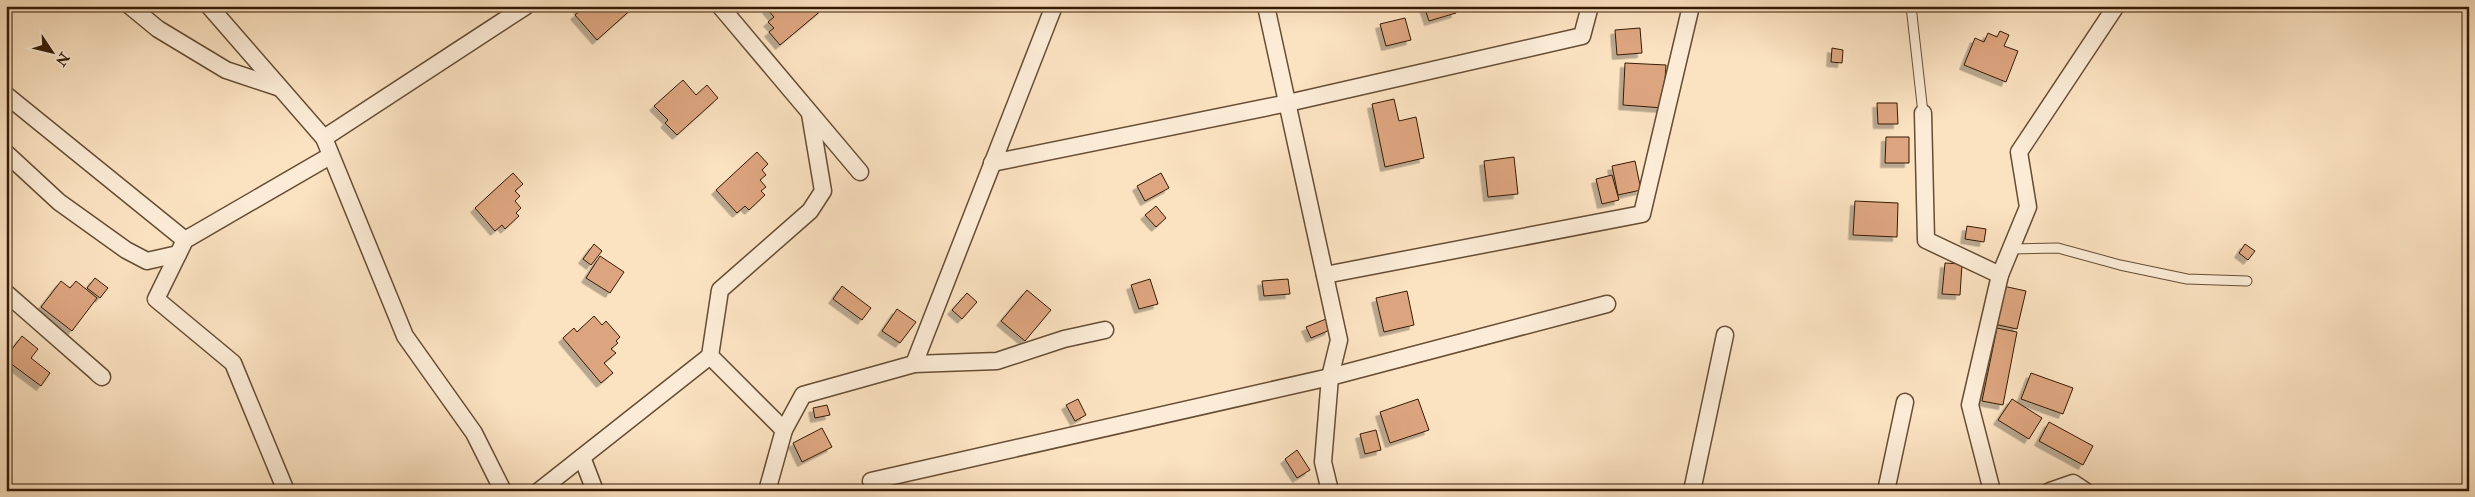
<svg xmlns="http://www.w3.org/2000/svg" width="2475" height="497" font-family="'IM FELL Double Pica',serif">
	<style>
		.building { fill: #dda57f; stroke: #341b04; filter: url(#shadow) }
		.lines { fill: none; stroke-linecap: round; stroke-linejoin: round }
		.service-casing { stroke: #664d33; stroke-width: 11 }
		.minor-casing { stroke: #664d33; stroke-width: 19 }
		.service { stroke: #fcecd7; stroke-width: 9 }
		.minor { stroke: #fcecd7; stroke-width: 16 }
	</style>
	<defs>
		<filter id="shadow"><feDropShadow dx="-4.5" dy="4.5" stdDeviation="0" flood-color="#0004"/></filter>
	</defs>
	<rect width="100%" height="100%" fill="#fbe2c1"/>
	<filter id="stains"><feTurbulence type="fractalNoise" baseFrequency=".004" numOctaves="4"/><feColorMatrix values="0 0 0 0 .2 0 0 0 0 .09 0 0 0 0 .02 0 0 0 .5 -.17"/></filter>
	<radialGradient id="worn" r=".72"><stop offset=".6" stop-color="#630" stop-opacity="0"/><stop offset="1" stop-color="#630" stop-opacity=".3"/></radialGradient>
	<!-- building -->
	<g class="building">
		<polygon points="635,6 597,40 575,15 580,11 577,6"/>
		<polygon points="770,6 821,6 823,9 780,45 769,32 774,28 768,22 774,17 767,9"/>
		<polygon points="1424,6 1454,6 1456,13 1429,21"/>
		<polygon points="1405,18 1411,40 1386,46 1380,24"/>
		<polygon points="1640,28 1642,53 1617,55 1615,30"/>
		<polygon points="2000,31 2009,35 2004,46 2018,51 2006,82 1964,65 1975,38 1984,42 1988,33 1997,37"/>
		<polygon points="1832,48 1843,50 1842,63 1831,62"/>
		<polygon points="1625,63 1666,65 1663,108 1623,105"/>
		<polygon points="683,80 696,95 707,85 718,98 677,135 665,123 668,120 654,106"/>
		<polygon points="1394,99 1399,121 1416,117 1424,158 1385,167 1372,104"/>
		<polygon points="1877,103 1897,103 1898,124 1878,124"/>
		<polygon points="1886,137 1909,137 1909,163 1885,163"/>
		<polygon points="757,152 768,164 762,170 766,175 760,180 766,187 761,191 765,195 749,210 745,206 737,213 716,190"/>
		<polygon points="1514,157 1518,194 1488,197 1484,161"/>
		<polygon points="1635,161 1641,190 1618,195 1612,166"/>
		<polygon points="513,173 523,184 515,191 520,196 515,201 521,208 516,213 519,216 505,229 502,225 495,231 475,208"/>
		<polygon points="1161,173 1169,188 1145,201 1137,186"/>
		<polygon points="1612,175 1619,200 1602,204 1596,179"/>
		<polygon points="1855,201 1898,203 1897,237 1853,235"/>
		<polygon points="1156,206 1166,218 1156,227 1145,215"/>
		<polygon points="1967,226 1986,229 1984,242 1965,239"/>
		<polygon points="594,244 602,251 591,265 583,259"/>
		<polygon points="2245,244 2255,251 2248,260 2239,253"/>
		<polygon points="600,256 624,272 610,293 586,278"/>
		<polygon points="1945,263 1962,264 1960,295 1942,294"/>
		<polygon points="95,278 108,288 100,298 87,288"/>
		<polygon points="1150,279 1158,304 1139,309 1131,285"/>
		<polygon points="1288,279 1290,294 1264,296 1262,281"/>
		<polygon points="61,281 70,288 76,281 97,298 72,331 41,307"/>
		<polygon points="842,286 871,308 862,320 833,299"/>
		<polygon points="2003,286 2026,291 2017,329 1994,324"/>
		<polygon points="1027,290 1051,310 1025,341 1001,321"/>
		<polygon points="1407,291 1414,325 1384,332 1376,298"/>
		<polygon points="967,293 977,302 962,319 952,310"/>
		<polygon points="897,309 916,322 900,343 882,331"/>
		<polygon points="594,316 602,325 606,321 620,337 616,341 618,343 611,349 616,353 604,363 613,373 601,383 563,338 574,328 577,332"/>
		<polygon points="1326,319 1330,330 1311,338 1306,327"/>
		<polygon points="1997,328 2017,332 2003,405 1982,401"/>
		<polygon points="22,336 38,349 31,358 50,373 41,386 6,360 6,357"/>
		<polygon points="2031,373 2073,388 2063,414 2021,399"/>
		<polygon points="1078,399 1086,415 1075,421 1066,405"/>
		<polygon points="1418,399 1429,430 1390,443 1380,412"/>
		<polygon points="2012,399 2042,418 2029,439 1998,420"/>
		<polygon points="827,405 830,415 815,418 813,408"/>
		<polygon points="2049,422 2093,446 2083,465 2039,441"/>
		<polygon points="822,428 832,447 802,462 793,443"/>
		<polygon points="1376,430 1381,450 1365,454 1360,434"/>
		<polygon points="1297,450 1310,470 1297,478 1285,459"/>
	</g>
	<g class="lines">
		<!-- service casing -->
		<g class="service-casing">
			<g id="service">
				<polyline points="1911,6 1923,113"/>
				<polyline points="2011,249 2058,248 2120,265 2187,279 2247,281"/>
			</g>
		</g>
		<!-- minor casing -->
		<g class="minor-casing">
			<g id="minor">
				<polyline points="130,6 158,29 226,70 280,88"/>
				<polyline points="209,6 324,138 405,336 474,433 503,491"/>
				<polyline points="720,6 860,172"/>
				<polyline points="1266,6 1339,340 1330,377 1323,462 1330,491"/>
				<polyline points="6,95 185,240"/>
				<polyline points="1923,113 1926,240 2000,275"/>
				<polyline points="324,138 526,6"/>
				<polyline points="6,153 59,202 126,250 147,261 178,254"/>
				<polyline points="992,163 1288,103 1582,36 1590,6"/>
				<polyline points="1325,275 1642,214 1691,6"/>
				<polyline points="6,293 102,377 98,374"/>
				<polyline points="710,356 784,430"/>
				<polyline points="914,364 1054,6"/>
				<polyline points="582,457 595,491"/>
				<polyline points="871,481 1330,377 1607,304"/>
				<polyline points="286,491 233,363 156,299 185,240 330,156"/>
				<polyline points="539,491 710,356 720,290 810,211 823,191 810,114"/>
				<polyline points="767,491 784,430 803,395 914,364 997,361 1064,339 1105,330"/>
				<polyline points="1692,491 1725,335"/>
				<polyline points="1886,491 1905,402"/>
				<polyline points="1992,491 1970,405 2000,275 2028,207 2019,152 2116,6"/>
				<polyline points="2050,491 2073,483 2085,491"/>
			</g>
		</g>
		<!-- service -->
		<use href="#service" class="service"/>
		<!-- minor -->
		<use href="#minor" class="minor"/>
	</g>
	<!-- margin -->
	<rect width="2475" height="497" fill="none" stroke="#fbe2c1" stroke-width="25"/>
	<rect x="8" y="8" width="2460" height="482" fill="none" stroke="#341b04" stroke-width="2.5"/>
	<rect x="12" y="12" width="2450" height="472" fill="none" stroke="#341b04"/>
	<!-- north arrow -->
	<g transform="translate(52 52) rotate(125)" stroke="#fcecd7" stroke-width="4" paint-order="stroke">
	<path d="M0-4L9 19L0 12L-9 19Z" fill="#341b04"/>
	<text y="-8" font-size="14" font-weight="bold" text-anchor="middle" fill="#341b04">N</text>
	</g>
	<rect width="100%" height="100%" filter="url(#stains)"/>
	<rect width="100%" height="100%" fill="url(#worn)"/>
</svg>
